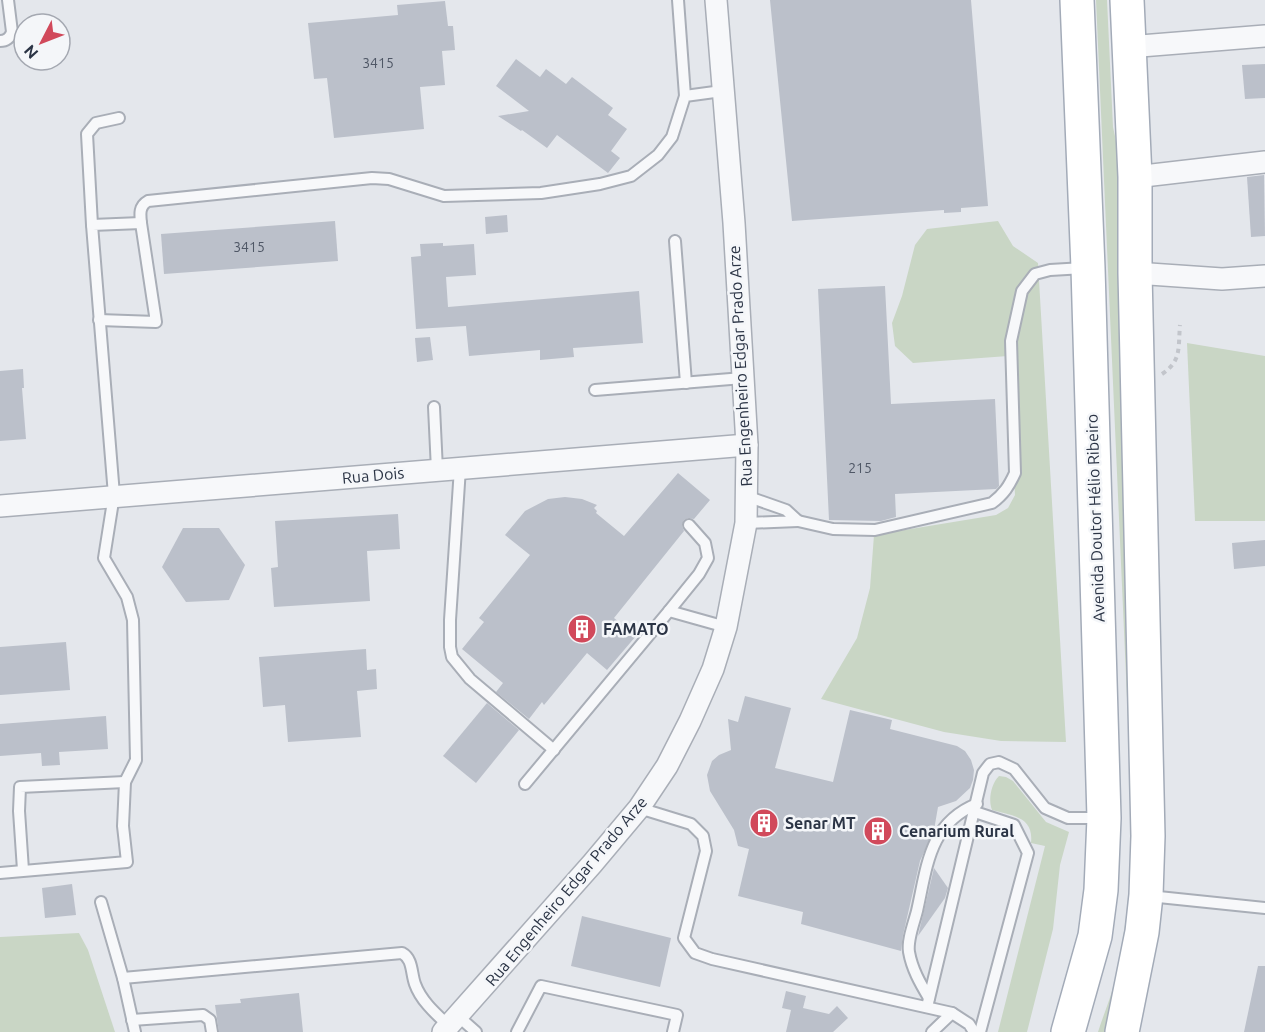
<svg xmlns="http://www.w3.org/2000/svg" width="1265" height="1032" font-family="Ubuntu,sans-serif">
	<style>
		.green { fill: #c9d6c5 }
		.building { fill: #bbc0ca }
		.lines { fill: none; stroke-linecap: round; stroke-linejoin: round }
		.lane-casing { stroke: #a9aeb7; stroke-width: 14 }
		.street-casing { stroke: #a9aeb7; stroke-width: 24 }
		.primary-casing { stroke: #a3abb8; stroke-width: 36 }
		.path { stroke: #c2c5cb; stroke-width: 4; stroke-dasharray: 4.5 4.5; stroke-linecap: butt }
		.lane { stroke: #f7f8fa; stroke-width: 10 }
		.street { stroke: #f7f8fa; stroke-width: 21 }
		.primary { stroke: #fff; stroke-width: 33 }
		.labels { text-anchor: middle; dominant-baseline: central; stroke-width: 5; stroke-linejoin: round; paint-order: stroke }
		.number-label { font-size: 14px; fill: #4f5766 }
		.street-label { font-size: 16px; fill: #2b3445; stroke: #f4f6f9 }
		.poi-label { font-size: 16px; font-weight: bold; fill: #2b3445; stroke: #f4f6f9; text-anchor: start }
	</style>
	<rect width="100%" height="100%" fill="#e4e7ec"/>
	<!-- green -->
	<g class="green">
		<path d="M 1096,0 L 1107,0 L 1113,127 L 1118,150 L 1147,801 L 1121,1032 L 1098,1032 C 1103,1016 1110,1000 1114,984 C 1128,927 1132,868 1132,811 Z"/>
		<polygon points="998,221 1013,246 1038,263 1066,742 1001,741 944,732 821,699 857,638 870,588 874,535 996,515 1008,508 1015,495 1008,356 913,363 895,346 892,323 902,296 915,245 927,229"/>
		<polygon points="1187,343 1265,356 1265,521 1195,521"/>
		<path d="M 999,776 L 1006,777 L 1013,781 L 1046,822 L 1069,832 L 1060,865 L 1053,929 L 1027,1032 L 998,1032 L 1045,846 L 1031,843 C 1034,816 1012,816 992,810 C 988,800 991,784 999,776 Z"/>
		<polygon points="79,933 88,950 115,1032 0,1032 0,937"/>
	</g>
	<!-- building -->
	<g class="building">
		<polygon points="770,0 971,0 988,206 961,208 961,212 944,213 944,210 792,221"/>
		<polygon points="445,1 448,26 453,26 455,50 442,51 445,85 420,87 424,129 334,138 327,78 314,79 308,23 398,15 397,5"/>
		<polygon points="516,59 540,77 546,69 566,84 572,77 613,108 608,115 627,129 611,151 620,158 608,173 557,135 547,148 522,130 521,131 498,116 529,111 496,86"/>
		<polygon points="1265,64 1265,98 1245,99 1242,65"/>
		<polygon points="1264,175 1265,236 1251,237 1247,177"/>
		<polygon points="507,215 508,232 486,234 485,217"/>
		<polygon points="335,221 338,261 164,274 161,234"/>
		<polygon points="443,243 443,246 474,244 476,275 446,277 448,307 639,291 643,343 573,348 574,357 540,360 540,350 469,356 466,326 416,329 411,257 421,256 420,244"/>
		<polygon points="885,286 891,404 995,399 999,486 996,489 895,494 896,517 881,521 829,520 818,289"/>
		<polygon points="430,337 433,360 417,362 415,338"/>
		<polygon points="23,369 24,388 22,388 26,439 0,441 0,371"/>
		<polygon points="678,473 710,500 694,519 688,518 684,520 682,526 684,531 614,618 636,636 607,670 587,653 544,705 542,702 529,719 496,692 503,683 462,649 484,622 479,618 530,555 505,535 525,511 548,499 565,497 582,499 597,505 594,508 597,511 596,513 624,536"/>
		<polygon points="398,514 400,549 367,551 370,601 274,607 271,568 278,567 275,521"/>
		<polygon points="183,528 219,528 245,565 229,600 186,602 162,567"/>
		<polygon points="1265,540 1265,566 1234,569 1232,543"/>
		<polygon points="66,642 70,690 0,695 0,647"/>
		<polygon points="366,649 367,670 376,669 377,689 357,691 361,737 288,742 285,705 263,707 259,657"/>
		<polygon points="745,696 791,708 775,768 833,782 850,710 892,720 890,729 957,746 965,751 971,760 974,770 973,780 970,788 956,801 938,807 934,830 920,861 903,935 901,951 801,924 803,912 738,896 749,849 738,846 734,830 710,791 707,775 712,761 719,755 731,750 728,719 738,722"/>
		<polygon points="487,703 519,730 476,783 443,756"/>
		<polygon points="106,716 108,749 59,752 60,765 42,766 41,753 0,756 0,724"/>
		<polygon points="934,868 948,888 945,898 918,936"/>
		<polygon points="72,884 76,915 45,918 42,888"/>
		<polygon points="582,916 671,938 660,987 571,966"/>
		<polygon points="1258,966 1265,966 1265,1032 1244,1032"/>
		<polygon points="786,991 806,996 803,1008 829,1014 837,1006 848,1018 833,1032 786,1032 791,1010 782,1008"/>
		<polygon points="299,993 303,1032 219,1032 215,1005 241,1003 240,999"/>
	</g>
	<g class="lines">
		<!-- lane casing -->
		<g class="lane-casing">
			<g id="lane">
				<polyline points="678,0 685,96"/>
				<path d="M 0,41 C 6,41 10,38 12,32 L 8,0"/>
				<polyline points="92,225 87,134 96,123 119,118"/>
				<polyline points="675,241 686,383"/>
				<path d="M 99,320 L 156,322 L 141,223 C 140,214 139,206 148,201 L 372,178 L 389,179 L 444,196 L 541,193 L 600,184 L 631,176 L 658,155 L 672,137 L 685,96 L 722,91"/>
				<polyline points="595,390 743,378"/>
				<polyline points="434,407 437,470"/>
				<polyline points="460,468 450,620 450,647 452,657 470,679 554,750"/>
				<path d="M 798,521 L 833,529 L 875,530 L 992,503 C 1004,494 1009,486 1015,473 L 1011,341 L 1022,291 L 1035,274 L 1050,270 L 1084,268"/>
				<polyline points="746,523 798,521 786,510 746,496"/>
				<polyline points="669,611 699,574 708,558 705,543 689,525"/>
				<polyline points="525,784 669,611 726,627"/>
				<polyline points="639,808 691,824 703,836 706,851 684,938 695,953 712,959 952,1013 969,1024 974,1032"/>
				<polyline points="975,812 1014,825 1028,853 980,1032"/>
				<polyline points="23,870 19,811 20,787 125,782"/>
				<polyline points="0,873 127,862 123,826 125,782 136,760 133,620 127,597 104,558 114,495 92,225 141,223"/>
				<polyline points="1149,896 1265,908"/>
				<polyline points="101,902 123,978 135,1032"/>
				<path d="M 123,978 L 402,953 C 413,959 411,973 415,984 C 421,1001 436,1014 449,1026"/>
				<path d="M 929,998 C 920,983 912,969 909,952 C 907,940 914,923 917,911 C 927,867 929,823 977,804"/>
				<polyline points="927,1007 983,773 990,764 999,762 1014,769 1045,808 1068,818 1101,818"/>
				<polyline points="458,1016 476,1032"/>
				<polyline points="132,1020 203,1015 210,1020 212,1032"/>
				<polyline points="517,1032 541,986 677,1015 673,1032"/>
				<polyline points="932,1032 952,1013"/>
			</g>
		</g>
		<!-- street casing -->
		<g class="street-casing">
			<g id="street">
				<polyline points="1128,47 1265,36"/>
				<polyline points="1135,177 1265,162"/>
				<polyline points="1135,273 1222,279 1265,276"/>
				<polyline points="0,506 747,445"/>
				<polyline points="443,1032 592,864 639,808 667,766 690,721 713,669 726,627 746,523 747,445 734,223 716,0"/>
			</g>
		</g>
		<!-- primary casing -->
		<g class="primary-casing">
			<g id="primary">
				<polyline points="1068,1032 1095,936 1101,890 1104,818 1088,268 1077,0"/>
				<polyline points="1122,1032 1142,932 1146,895 1148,836 1135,273 1135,177 1127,0"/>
			</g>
		</g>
		<!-- path -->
		<path class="path" d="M 1162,374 C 1182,361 1178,347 1180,325"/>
		<!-- lane -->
		<use href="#lane" class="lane"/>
		<!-- street -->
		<use href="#street" class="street"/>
		<!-- primary -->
		<use href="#primary" class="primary"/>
	</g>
	<!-- icons -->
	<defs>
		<g id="building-disc" transform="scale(1.5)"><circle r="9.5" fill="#d1495b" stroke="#f4f6f9"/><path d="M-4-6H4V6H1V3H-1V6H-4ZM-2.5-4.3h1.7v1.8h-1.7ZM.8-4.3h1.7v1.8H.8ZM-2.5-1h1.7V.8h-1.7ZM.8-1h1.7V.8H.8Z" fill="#fff"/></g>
	</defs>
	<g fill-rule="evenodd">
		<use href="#building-disc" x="582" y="629"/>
		<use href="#building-disc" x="764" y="823"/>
		<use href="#building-disc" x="878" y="831"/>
	</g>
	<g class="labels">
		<!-- number labels -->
		<g class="number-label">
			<text x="378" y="63">3415</text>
			<text x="249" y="247">3415</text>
			<text x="860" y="468">215</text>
		</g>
		<!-- street labels -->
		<g class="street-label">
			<text transform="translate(740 366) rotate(-93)">Rua Engenheiro Edgar Prado Arze</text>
			<text transform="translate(373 475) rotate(-5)">Rua Dois</text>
			<text transform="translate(1095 518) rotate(-92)">Avenida Doutor Hélio Ribeiro</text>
			<text transform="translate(566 891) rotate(-50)">Rua Engenheiro Edgar Prado Arze</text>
		</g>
		<!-- poi labels -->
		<g class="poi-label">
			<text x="603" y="629">FAMATO</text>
			<text x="785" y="823">Senar MT</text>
			<text x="899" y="831">Cenarium Rural</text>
		</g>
	</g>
	<!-- north arrow -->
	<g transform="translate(42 42) rotate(228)"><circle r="28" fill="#f4f6f9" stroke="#a4a8b1" stroke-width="1.5"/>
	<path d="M0-4.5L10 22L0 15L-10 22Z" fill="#d1495b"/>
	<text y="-9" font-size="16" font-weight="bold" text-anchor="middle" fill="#2b3445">N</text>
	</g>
</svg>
